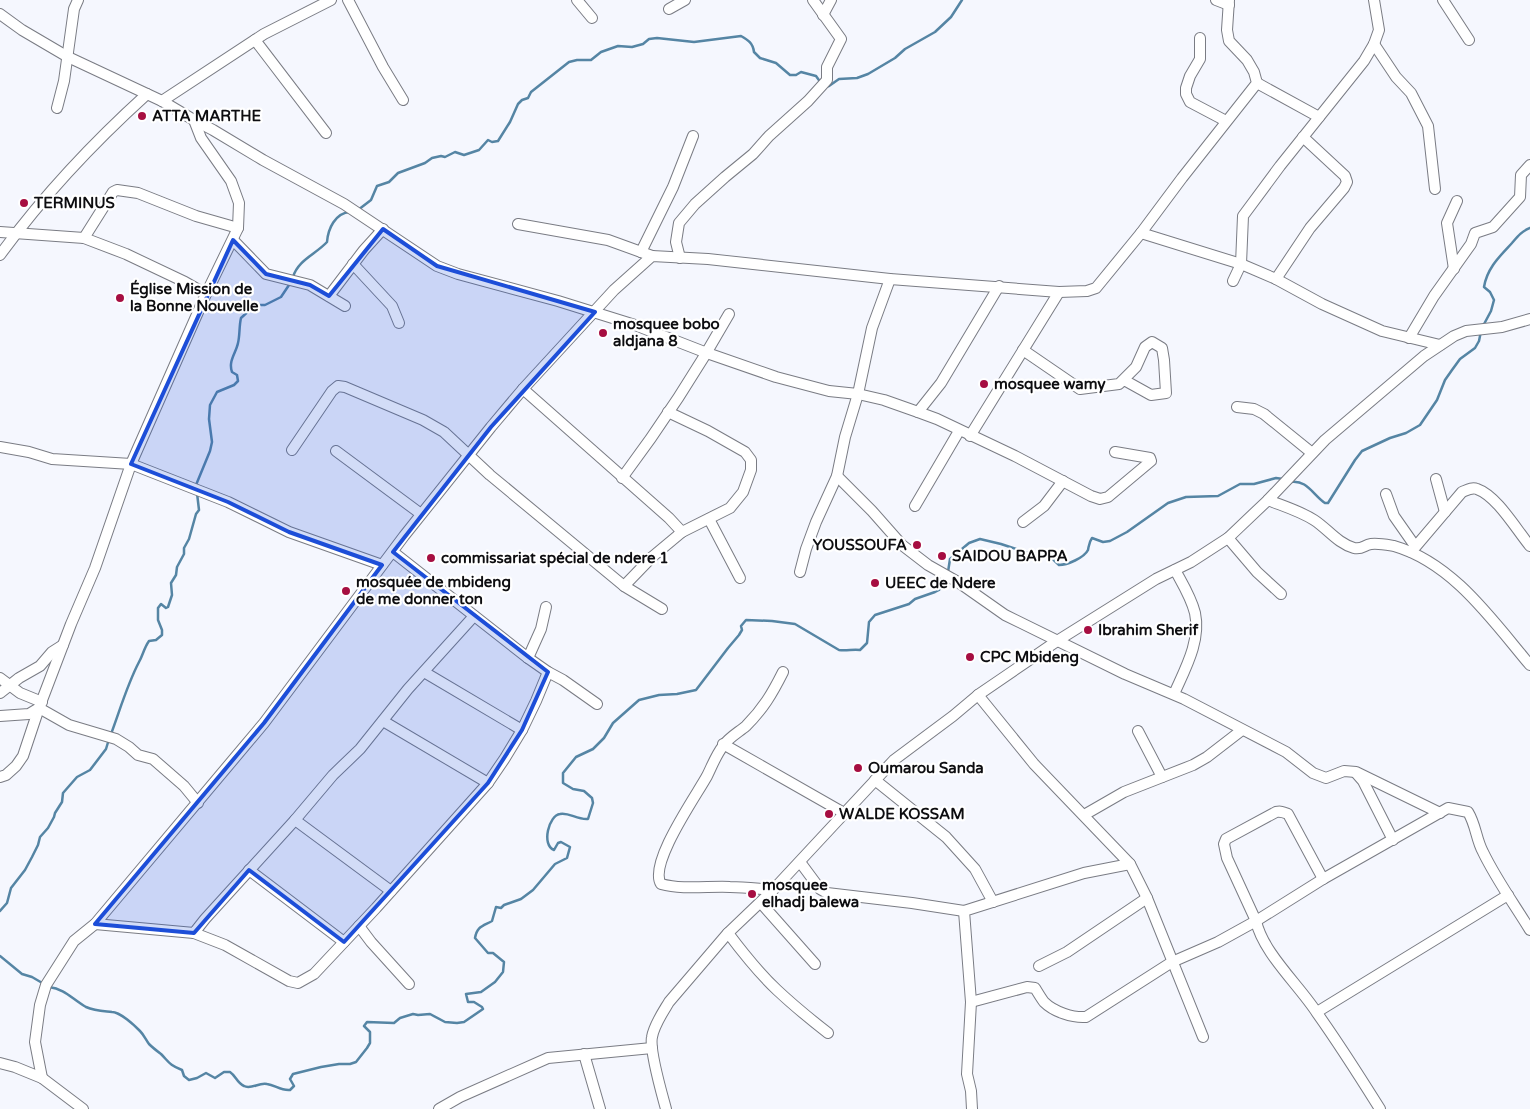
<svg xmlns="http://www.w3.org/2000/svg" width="1530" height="1109" font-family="'Varela Round',sans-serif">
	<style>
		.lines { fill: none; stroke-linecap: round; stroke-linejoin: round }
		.stream { stroke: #5585a4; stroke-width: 2.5 }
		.minor-casing { stroke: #7a7c84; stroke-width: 12 }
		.minor { stroke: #fff; stroke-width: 10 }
		.marked { fill: #1d4ed8; fill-opacity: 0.2; stroke: #1d4ed8; stroke-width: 4; stroke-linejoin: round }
		.poi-dot { fill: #a60e41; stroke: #fff; stroke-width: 2 }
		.labels { text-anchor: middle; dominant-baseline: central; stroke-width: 4.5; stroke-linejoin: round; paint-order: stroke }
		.poi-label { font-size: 15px; font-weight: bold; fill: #0d0d10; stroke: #fff; text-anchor: start }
	</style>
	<rect width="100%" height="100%" fill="#f5f7fe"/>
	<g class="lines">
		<!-- stream -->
		<g class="stream">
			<polyline points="825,87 829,86 839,79 857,78 868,74 895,58 905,49 935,32 951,17 962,0"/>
			<path d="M 358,210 L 371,200 L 377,186 L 389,182 L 398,173 L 425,163 L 432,158 L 441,156 L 445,157 L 455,152 L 464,155 L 479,150 L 488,140 L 492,142 L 498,141 L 510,122 L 518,104 L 522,100 L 528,98 L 531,92 L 569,62 L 577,60 L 591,60 L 601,52 L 618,46 L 632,47 L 643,44 L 649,39 L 657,38 L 694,42 L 741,36 C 748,40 753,43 754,52 L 760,58 L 776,63 L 790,75 L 796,75 L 801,72 L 816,76 L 821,83"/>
			<path d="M 293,277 C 298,260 316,254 327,242 C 328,229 335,213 350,212"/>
			<path d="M 1483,326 L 1491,311 L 1494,300 L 1490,292 L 1484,287 C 1487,268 1500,256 1512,243 C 1518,236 1522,231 1530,228"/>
			<path d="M 1290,482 C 1307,479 1313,495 1325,503 L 1328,503 L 1355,460 L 1362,451 L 1390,438 L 1406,433 L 1420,425 L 1437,400 L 1445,380 L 1452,370 L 1460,359 L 1475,348 L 1479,341 L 1481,331"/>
			<path d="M 196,485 L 210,451 L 212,442 L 209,419 L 210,405 L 217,392 L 234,385 L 238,381 L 237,375 L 232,372 C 228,361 236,353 238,343 C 240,335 239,326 241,318 L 255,305 L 265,305 L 281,297 L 291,282"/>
			<path d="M 948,572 L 950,559 L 969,543 L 980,539 L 1001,544 L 1034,555 L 1043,550 L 1059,565 C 1067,565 1084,558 1088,550 C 1089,545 1089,542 1092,538 L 1103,542 L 1110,541 L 1127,532 L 1168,503 L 1186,497 L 1218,496 L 1240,484 L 1254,484 L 1276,478 L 1283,479"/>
			<path d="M 111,734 C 120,710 127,685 139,662 C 143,655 144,648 149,641 L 156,640 L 162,635 L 162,630 L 158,620 L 158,608 L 161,604 L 166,608 L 168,607 L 172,595 L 171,583 L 176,575 L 177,567 L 184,554 L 184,548 L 189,539 L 196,514 L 199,510 L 197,493"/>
			<polyline points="0,911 7,903 11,888 25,870 32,857 38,845 40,837 48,828 54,817 55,813 62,802 63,793 77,777 90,770 106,749 109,739"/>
			<polyline points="0,956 22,974 32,977 44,984"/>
			<path d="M 49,987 C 65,989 72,999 86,1007 C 95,1011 103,1011 112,1012 C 120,1012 135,1026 140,1031 C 144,1035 146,1040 149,1044 C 153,1048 157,1051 161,1054 C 169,1062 169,1065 182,1070 L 184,1076 L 189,1080 L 197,1078 L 206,1073 L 215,1078 L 224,1072 L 230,1072 C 236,1076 237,1083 244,1086 C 251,1090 259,1082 267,1084 C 275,1085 281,1091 290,1090 L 294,1086 L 290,1079 L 293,1074 L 321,1067 L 339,1064 L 350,1064 L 356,1062 L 367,1048 L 370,1043 L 370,1032 L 364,1026 L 367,1022 L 394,1023 L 400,1018 L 413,1014 L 418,1015 L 430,1014 L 445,1022 L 457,1023 L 464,1022 L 483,1009 L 482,1007 L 474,1002 L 468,1002 L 466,994 L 481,992 L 495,982 L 503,972 L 504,962 L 493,953 L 488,953 L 475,938 C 477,926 483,926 492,921 L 496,907 L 501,908 L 504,905 L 521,899 L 533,890 L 555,864 L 567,858 L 570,847 L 561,842 L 558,843 L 554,850 C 541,845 549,815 560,814 C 569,812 577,820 588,819 L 593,803 L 592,798 L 584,791 L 573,789 L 563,783 L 563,773 L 576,757 L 593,749 L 604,738 L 613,723 L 639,700 L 659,695 L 677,694 L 696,690 L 728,648 L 739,635 L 742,630 L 741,626 L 746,620 L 772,621 L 795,624 L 839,650 C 847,651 853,649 860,650 L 867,643 L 869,622 L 875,615 L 909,604 L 915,599 L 935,592 L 939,590 L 946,580"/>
		</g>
		<!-- minor casing -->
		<g class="minor-casing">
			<g id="minor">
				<polyline points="348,0 383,67 403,100"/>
				<polyline points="577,0 592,18"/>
				<polyline points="1216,0 1229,5"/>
				<polyline points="1443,0 1469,40"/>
				<polyline points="669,9 685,0"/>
				<polyline points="0,14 22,30 68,57 162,101 194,120 213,130 263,160 344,204 437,266 458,274 558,301 635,325 707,353 776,377 829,391 858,394 884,400 918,412 937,419 1015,456 1091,496 1100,499 1108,497 1151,461 1150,458 1115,452"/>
				<polyline points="823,15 831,0"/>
				<polyline points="1200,38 1200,59 1190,76 1186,88 1186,94 1190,102 1226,121"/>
				<polyline points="255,40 326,133"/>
				<polyline points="1374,44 1396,77 1411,93 1428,126 1435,189"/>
				<polyline points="1257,83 1319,117"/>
				<polyline points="162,101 264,34 331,0"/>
				<polyline points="57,108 64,81 74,9 78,0"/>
				<polyline points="518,224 608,240 652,256"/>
				<polyline points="0,232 84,238 126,254 185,282 206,294"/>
				<polyline points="1141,233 1241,264 1276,279 1322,304 1382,331 1440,345"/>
				<polyline points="84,238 113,192 117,190 138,193 196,216 238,228"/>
				<polyline points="233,240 266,274 310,285 345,306"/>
				<polyline points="641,252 673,187 693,136"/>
				<path d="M 0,255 C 43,196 94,142 147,94"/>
				<polyline points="680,258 676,242 679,223 695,204 725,177 753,154 769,136 808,101 827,80 827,67 841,39 813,0"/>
				<polyline points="353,264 392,306 399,323"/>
				<polyline points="1454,269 1447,223 1457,201"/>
				<polyline points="1276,279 1310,228 1344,188 1347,182 1345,176 1303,137"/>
				<polyline points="1233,281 1241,264 1243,216 1280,166 1364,61 1374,44 1379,30 1374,0"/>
				<polyline points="329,296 364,250 383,229"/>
				<polyline points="1409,338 1434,296 1471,244 1475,233 1493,227 1520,197 1521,175 1530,165"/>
				<polyline points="1023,350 1080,389 1119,384 1136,367 1145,347 1152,342 1162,348 1164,360 1166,393 1151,395 1124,380"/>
				<polyline points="523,389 669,518 682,532 730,508 743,492 751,470 751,460 745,452 708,431 668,412"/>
				<polyline points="1237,407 1254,409 1264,414 1312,453"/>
				<polyline points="918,412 941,383 999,286"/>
				<polyline points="970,436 1059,292"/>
				<polyline points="0,447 29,452 52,459 131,464 228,502 289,532 382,565"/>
				<polyline points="292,450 332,391 338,386 345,387 423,420 444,432 490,475 624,586 662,609"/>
				<polyline points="336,451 421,514"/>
				<polyline points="837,476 872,511 902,545 928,565 958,582 1005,615 1125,674 1184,699 1286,752 1313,773 1326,778 1344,771 1356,772 1440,813"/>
				<path d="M 622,478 C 661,426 697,371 729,314"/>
				<polyline points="1436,479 1445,512"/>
				<polyline points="1386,494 1394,516 1415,546"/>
				<path d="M 1268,500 C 1283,506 1300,511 1314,520 C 1328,529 1337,543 1354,548 C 1362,550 1364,545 1371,544 C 1378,543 1388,545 1394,546 C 1453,563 1492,620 1530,665"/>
				<polyline points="915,506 959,431"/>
				<polyline points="709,519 740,578"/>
				<polyline points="1023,522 1044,506 1063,481"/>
				<polyline points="1228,538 1257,572 1281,594"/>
				<polyline points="393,552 528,658 548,672 563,680 597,704"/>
				<path d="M 1411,552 L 1462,492 C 1467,490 1472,487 1477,489 C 1497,496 1516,529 1530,546"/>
				<polyline points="800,572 806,549 816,522 837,476 845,437 858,394 872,328 890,279"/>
				<polyline points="624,586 652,557 682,532"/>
				<polyline points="528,658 541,629 546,607"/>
				<polyline points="424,672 522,730"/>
				<polyline points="0,678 20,693 42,702"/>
				<polyline points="0,693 19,678 40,666 52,652 63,645"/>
				<path d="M 1174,694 C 1185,669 1201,641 1195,613 C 1191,597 1182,583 1175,570"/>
				<polyline points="978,695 1034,764 1130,864 1147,898 1203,1037"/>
				<polyline points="0,716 29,714 39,708 69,725 116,739 129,747 138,755 153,759 184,786 198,803"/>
				<polyline points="383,721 488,783"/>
				<polyline points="1138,731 1162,777"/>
				<polyline points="723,744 844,813"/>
				<polyline points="1356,773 1363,781 1393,840"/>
				<polyline points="0,777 6,775 16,766 23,756 39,708 71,624 95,568 131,464 206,294 238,228 239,203 231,181 201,138 194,120"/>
				<polyline points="875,780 946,837 975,869 993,902"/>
				<polyline points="1084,815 1124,792 1193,765 1207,757 1242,730"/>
				<polyline points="295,820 391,891"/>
				<polyline points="800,862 820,889 827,893 912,903 964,911"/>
				<polyline points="249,870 344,942"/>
				<path d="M 1323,879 L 1288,814 C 1283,812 1281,811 1276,812 L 1226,839 L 1224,844 L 1227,858 L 1256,921 C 1263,953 1299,985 1317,1013 C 1339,1044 1360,1077 1380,1109"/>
				<path d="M 773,890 C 759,889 745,887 730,887 C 708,886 683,890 661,884 C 648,864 696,796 707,776 C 712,766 716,755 723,746 C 728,738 739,732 746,726 C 763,709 772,694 783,672"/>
				<polyline points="761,903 815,964"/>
				<polyline points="95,924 194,933 205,919 295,820 333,775 360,749 408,689 474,616"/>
				<polyline points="359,926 371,942 409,984"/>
				<polyline points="194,933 225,945 289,981 298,983 314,974 376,908 488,783 505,758 522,730 536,701 548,672"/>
				<path d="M 728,933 C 743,953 759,973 777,990 C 793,1005 810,1019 828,1033"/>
				<polyline points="1039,966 1067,952 1147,898"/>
				<path d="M 971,1002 L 1027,987 L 1035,988 C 1038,993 1041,998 1044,1002 C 1054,1012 1073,1018 1086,1017 L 1172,962 L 1218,942 L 1256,921 L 1323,879 L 1448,808 L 1468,812 C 1476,825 1476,839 1483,852 C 1496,879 1514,904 1530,930"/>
				<polyline points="1317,1012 1508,895"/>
				<polyline points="584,1054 600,1109"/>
				<polyline points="0,1063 15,1067 42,1078 83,1109"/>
				<polyline points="42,1078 35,1042 40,1005 46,985 74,941 95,924 264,723 404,536 491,427 523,389 614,290 652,256 708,259 890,279 1059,292 1087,291 1096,288 1141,233 1182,178 1257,83 1254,72 1247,60 1229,41 1227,30 1229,0"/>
				<polyline points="439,1109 460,1097 548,1058 652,1048"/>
				<path d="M 666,1109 C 662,1094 649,1050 652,1037 C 654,1025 663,1012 669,1002 L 728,933 L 773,890 L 894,760 L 953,716 L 978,695 L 1057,641 L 1156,579 L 1191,562 L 1228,538 L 1268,500 L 1325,440 L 1424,356 L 1454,336 L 1466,331 L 1502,327 L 1530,319"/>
				<polyline points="972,1109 971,1091 967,1074 971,1002 964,911 1084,873 1130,864"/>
			</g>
		</g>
		<!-- minor -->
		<use href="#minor" class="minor"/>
	</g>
	<!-- marked area -->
	<path class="marked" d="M 383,229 L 437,266 L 595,312 L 491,427 L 393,552 L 548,672 L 522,730 L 488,783 L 344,942 L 249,870 L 194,933 L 95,924 L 264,723 L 382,565 L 289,532 L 228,502 L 131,464 L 233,240 L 266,274 L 310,285 L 329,296 Z"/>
	<!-- markers -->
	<g class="poi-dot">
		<circle cx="142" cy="116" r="5"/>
		<circle cx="24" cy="203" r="5"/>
		<circle cx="120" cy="298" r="5"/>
		<circle cx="603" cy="333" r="5"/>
		<circle cx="984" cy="384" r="5"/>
		<circle cx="917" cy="545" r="5"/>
		<circle cx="942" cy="556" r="5"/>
		<circle cx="431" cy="558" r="5"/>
		<circle cx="875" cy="583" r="5"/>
		<circle cx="346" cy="591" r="5"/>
		<circle cx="1088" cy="630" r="5"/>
		<circle cx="970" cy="657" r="5"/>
		<circle cx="858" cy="768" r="5"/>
		<circle cx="829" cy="814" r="5"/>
		<circle cx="752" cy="894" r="5"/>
	</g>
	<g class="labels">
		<!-- poi labels -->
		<g class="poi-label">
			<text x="152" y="116">ATTA MARTHE</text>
			<text x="34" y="203">TERMINUS</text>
			<text x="130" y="289">Église Mission de<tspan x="130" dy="17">la Bonne Nouvelle</tspan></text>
			<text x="613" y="324">mosquee bobo<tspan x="613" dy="17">aldjana 8</tspan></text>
			<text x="994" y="384">mosquee wamy</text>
			<text x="907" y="545" text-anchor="end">YOUSSOUFA</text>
			<text x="952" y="556">SAIDOU BAPPA</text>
			<text x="441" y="558">commissariat spécial de ndere 1</text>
			<text x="356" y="582">mosquée de mbideng<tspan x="356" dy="17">de me donner ton</tspan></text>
			<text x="885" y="583">UEEC de Ndere</text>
			<text x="1098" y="630">Ibrahim Sherif</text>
			<text x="980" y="657">CPC Mbideng</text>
			<text x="868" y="768">Oumarou Sanda</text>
			<text x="839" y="814">WALDE KOSSAM</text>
			<text x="762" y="885">mosquee<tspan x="762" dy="17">elhadj balewa</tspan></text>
		</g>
	</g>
</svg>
